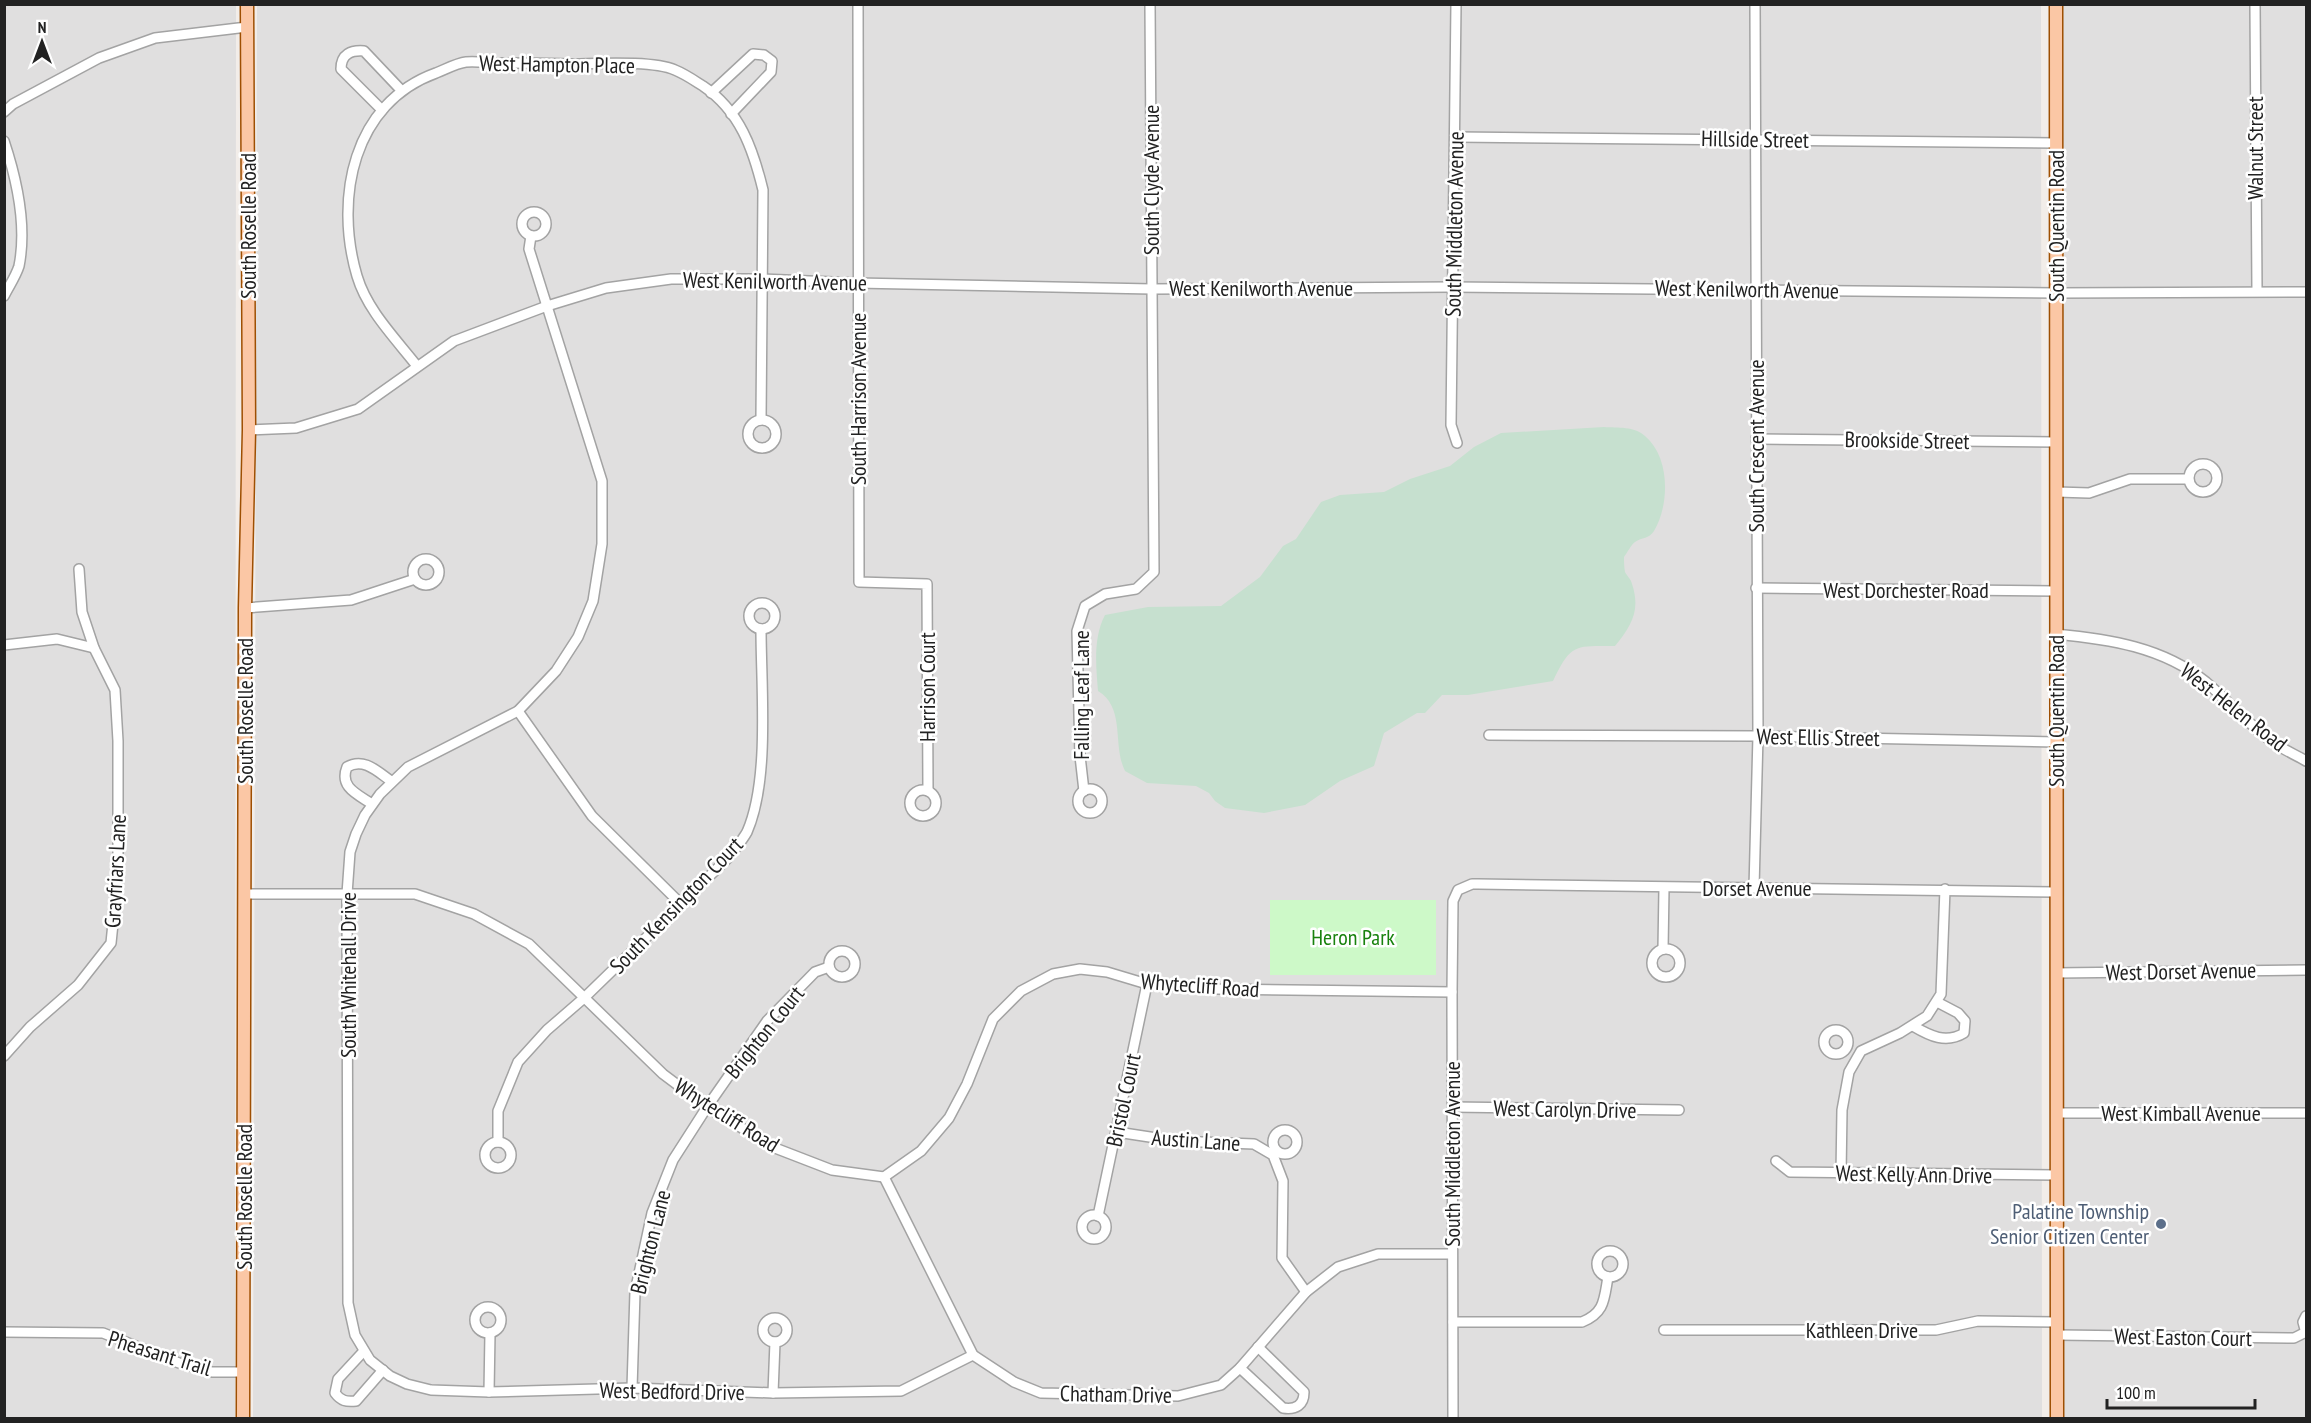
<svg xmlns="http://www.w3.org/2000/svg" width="2311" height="1423" font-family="'PT Sans Narrow',sans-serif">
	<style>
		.residential { fill: #e0dfdf }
		.wetland { fill: #c6e0cf }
		.park { fill: #cdf9c8 }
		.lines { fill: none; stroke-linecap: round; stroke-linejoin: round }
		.minor-casing { stroke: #a3a3a3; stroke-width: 12 }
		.major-casing { stroke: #9e4f02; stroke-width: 15 }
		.minor { stroke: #fff; stroke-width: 9 }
		.major { stroke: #fbc7a5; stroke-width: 12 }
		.service-dot { fill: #5c6f8a; stroke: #fff; stroke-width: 2 }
		.labels { text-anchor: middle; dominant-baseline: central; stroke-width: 5; stroke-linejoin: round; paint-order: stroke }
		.street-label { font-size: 22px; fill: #222; stroke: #fff }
		.park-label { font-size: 22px; fill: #18820d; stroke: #fff }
		.service-label { font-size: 22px; fill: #4e5e75; stroke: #fff; text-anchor: end }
	</style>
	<rect width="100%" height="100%" fill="#f2ede9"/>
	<!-- residential -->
	<g class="residential">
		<polygon points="5,5 236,5 235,1418 5,1418"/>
		<polygon points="257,5 2041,5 2042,1418 253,1418"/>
		<polygon points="2056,5 2306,5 2306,1418 2057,1418"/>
	</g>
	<!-- wetland -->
	<path class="wetland" d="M 1604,427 C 1618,428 1634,426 1645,436 C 1670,457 1670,504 1654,531 C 1649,539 1642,537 1635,542 C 1631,545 1627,553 1624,557 C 1624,561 1624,567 1625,572 C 1627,576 1631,579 1632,584 C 1641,611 1631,626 1615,646 C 1575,646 1571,643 1553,681 L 1468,695 L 1442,695 L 1425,713 L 1417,713 L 1384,733 L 1374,766 L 1340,781 L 1305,805 L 1264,813 L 1225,808 L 1215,801 L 1209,793 L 1196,786 L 1147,783 L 1125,771 C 1112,745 1126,708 1098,691 C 1096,666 1093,638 1105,615 L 1148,607 L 1221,606 L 1260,577 L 1283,546 L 1296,539 L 1321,502 L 1340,495 L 1384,492 L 1410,479 L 1450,466 L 1474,447 L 1501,433 Z"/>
	<!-- park -->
	<rect class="park" x="1270" y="900" width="166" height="75"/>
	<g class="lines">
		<!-- minor casing -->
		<g class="minor-casing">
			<g id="minor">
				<polyline points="858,4 859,582 927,584 928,791"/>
				<polyline points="1456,4 1451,425 1457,443"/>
				<polyline points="2255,4 2257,291"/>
				<polyline points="711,93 753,54 764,55 772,61 771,72 731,114"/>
				<path d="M 382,110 L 341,69 C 341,54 351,50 364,51 L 401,90"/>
				<polyline points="4,112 13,104 99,58 155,38 247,27"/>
				<polyline points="1455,137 2055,143"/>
				<path d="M 4,141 C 17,180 27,226 19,266 C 16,276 9,286 4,296"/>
				<circle cx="534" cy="224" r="12"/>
				<polyline points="531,236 529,249 602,481 602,544 593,601 578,637 556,671 518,711 408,767 380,794 365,815 356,834 350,852 347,894 348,1303 355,1335 370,1360 390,1376 407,1384 431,1390 489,1392 632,1388 773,1393 901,1391 973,1355"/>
				<path d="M 417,366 C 395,338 367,310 357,276 C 334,198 353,103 436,73 C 446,69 457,63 466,62 C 477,61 488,63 498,63 C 521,63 544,63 567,64 C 594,64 652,60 675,70 C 685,74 695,81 703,86 C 740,111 753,149 763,190 L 761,420"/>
				<circle cx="762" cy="434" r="14"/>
				<polyline points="249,430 296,428 358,409 454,341 547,306 606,288 671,279 761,279 857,283 1152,289 1452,287 2057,293 2306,292"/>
				<polyline points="1756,439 2057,442"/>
				<circle cx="2203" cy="478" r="14"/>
				<polyline points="2057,492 2089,493 2130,479 2188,479"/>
				<circle cx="426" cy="572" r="13"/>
				<polyline points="1756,588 2055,591"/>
				<circle cx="762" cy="616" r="13"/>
				<polyline points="245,608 351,600 415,579"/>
				<path d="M 2055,634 C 2109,639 2163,647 2206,682 C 2229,702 2249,725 2274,743 C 2284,750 2296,755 2306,761"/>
				<polyline points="4,645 57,639 94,648"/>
				<polyline points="518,711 592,816 681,904"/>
				<polyline points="1489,735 1758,736 2056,742"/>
				<circle cx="1090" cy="801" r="12"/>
				<circle cx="923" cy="803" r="13"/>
				<polyline points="1084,791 1080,756 1077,631 1085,606 1105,594 1136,589 1154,572 1150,4"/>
				<path d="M 372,804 C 357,794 339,787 347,767 C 364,757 378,772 391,781"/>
				<polyline points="1754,888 1758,736 1755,4"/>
				<polyline points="245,894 415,894 474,914 529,944 663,1074 707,1107 775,1148 832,1170 884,1177 921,1151 949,1118 967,1084 993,1019 1021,991 1053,974 1080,969 1107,972 1147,984 1216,989 1452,992"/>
				<circle cx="1666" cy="963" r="14"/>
				<polyline points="1663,949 1664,888"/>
				<circle cx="842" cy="964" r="13"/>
				<polyline points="2056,973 2306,970"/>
				<path d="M 1913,1026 C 1930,1036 1946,1044 1964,1033 L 1965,1021 L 1958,1013 L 1937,1002"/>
				<circle cx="1836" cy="1042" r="12"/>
				<polyline points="4,1056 30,1027 78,985 111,943 118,874 118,741 115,690 94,648 82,612 79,569"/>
				<polyline points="1452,1107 1679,1110"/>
				<polyline points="2056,1113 2306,1113"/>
				<circle cx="1285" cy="1142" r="12"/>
				<polyline points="1117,1132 1176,1141 1254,1144 1273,1155 1283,1181 1282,1258 1306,1292"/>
				<circle cx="498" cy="1155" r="13"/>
				<path d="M 498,1142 L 498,1111 L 518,1062 L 547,1030 L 584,998 L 728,858 C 734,850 742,841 747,832 C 770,780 761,687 761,629"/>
				<polyline points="1776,1161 1790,1172 2056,1175"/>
				<polyline points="1841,1174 1842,1110 1849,1072 1861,1051 1900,1033 1927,1016 1941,994 1945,889"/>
				<polyline points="884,1177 973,1355 1014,1382 1041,1393 1178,1396 1221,1385 1240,1368 1306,1292 1338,1267 1378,1254 1452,1254"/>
				<circle cx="1094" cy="1227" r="12"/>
				<polyline points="1098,1216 1147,984"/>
				<circle cx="1610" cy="1264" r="13"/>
				<circle cx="488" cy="1320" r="13"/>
				<polyline points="2306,1316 2303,1322 2306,1333"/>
				<circle cx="775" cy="1330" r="12"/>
				<path d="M 1453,1322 L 1582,1322 C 1605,1313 1604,1299 1608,1277"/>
				<polyline points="1664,1330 1936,1330 1978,1321 2058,1322"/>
				<polyline points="4,1332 103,1333 179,1363 212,1372 243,1372"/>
				<polyline points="2058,1335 2294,1338 2306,1332"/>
				<path d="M 363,1352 L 338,1379 L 335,1393 C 341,1401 346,1402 356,1401 L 383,1370"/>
				<path d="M 1240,1368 L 1283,1408 C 1296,1410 1304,1405 1304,1392 L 1258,1347"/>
				<polyline points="632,1388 635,1292 652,1213 673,1160 707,1107 767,1021 815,972 829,967"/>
				<polyline points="489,1392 490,1333"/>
				<polyline points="773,1393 775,1342"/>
				<polyline points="1453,1418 1452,992 1453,901 1458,890 1472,884 1478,884 2056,892"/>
			</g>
		</g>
		<!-- major casing -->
		<g class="major-casing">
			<g id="major">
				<polyline points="2056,4 2057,1418"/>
				<polyline points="243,1418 245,608 249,430 247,4"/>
			</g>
		</g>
		<!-- minor -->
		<use href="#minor" class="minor"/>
		<!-- major -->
		<use href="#major" class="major"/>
	</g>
	<!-- markers -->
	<circle class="service-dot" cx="2161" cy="1224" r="6"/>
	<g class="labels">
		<!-- street labels -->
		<g class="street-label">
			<text transform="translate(557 64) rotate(1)">West Hampton Place</text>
			<text transform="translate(1755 139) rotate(1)">Hillside Street</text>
			<text transform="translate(2255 148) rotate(-90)">Walnut Street</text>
			<text transform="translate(1151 180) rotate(-90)">South Clyde Avenue</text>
			<text transform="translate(1454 224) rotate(-89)">South Middleton Avenue</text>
			<text transform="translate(248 226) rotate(-90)">South Roselle Road</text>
			<text transform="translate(2056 226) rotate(-90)">South Quentin Road</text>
			<text transform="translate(775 281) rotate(1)">West Kenilworth Avenue</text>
			<text x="1261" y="288">West Kenilworth Avenue</text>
			<text transform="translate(1747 289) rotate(1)">West Kenilworth Avenue</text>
			<text transform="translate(858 399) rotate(-90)">South Harrison Avenue</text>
			<text transform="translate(1907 440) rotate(1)">Brookside Street</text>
			<text transform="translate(1756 446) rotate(-90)">South Crescent Avenue</text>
			<text x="1906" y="590">West Dorchester Road</text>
			<text transform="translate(927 687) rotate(-90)">Harrison Court</text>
			<text transform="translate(1081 695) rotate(-90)">Falling Leaf Lane</text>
			<text transform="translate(2234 707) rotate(38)">West Helen Road</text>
			<text transform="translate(245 711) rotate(-90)">South Roselle Road</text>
			<text transform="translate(2056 711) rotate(-90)">South Quentin Road</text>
			<text transform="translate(1818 737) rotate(1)">West Ellis Street</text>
			<text transform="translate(115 871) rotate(-87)">Grayfriars Lane</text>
			<text x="1757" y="888">Dorset Avenue</text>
			<text transform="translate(676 905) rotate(-46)">South Kensington Court</text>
			<text transform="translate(2181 971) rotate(-1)">West Dorset Avenue</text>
			<text transform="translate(348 975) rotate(-90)">South Whitehall Drive</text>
			<text transform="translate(1200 985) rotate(4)">Whytecliff Road</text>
			<text transform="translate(764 1032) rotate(-51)">Brighton Court</text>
			<text transform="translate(1123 1100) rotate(-78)">Bristol Court</text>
			<text transform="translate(1565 1109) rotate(1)">West Carolyn Drive</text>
			<text x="2181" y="1113">West Kimball Avenue</text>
			<text transform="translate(727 1115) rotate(32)">Whytecliff Road</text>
			<text transform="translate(1196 1140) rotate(4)">Austin Lane</text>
			<text transform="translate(1452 1154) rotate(-90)">South Middleton Avenue</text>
			<text transform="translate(1914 1174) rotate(1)">West Kelly Ann Drive</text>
			<text transform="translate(244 1197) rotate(-90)">South Roselle Road</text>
			<text transform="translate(650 1242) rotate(-76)">Brighton Lane</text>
			<text x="1862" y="1330">Kathleen Drive</text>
			<text transform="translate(2183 1337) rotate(1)">West Easton Court</text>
			<text transform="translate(160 1353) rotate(17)">Pheasant Trail</text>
			<text transform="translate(672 1391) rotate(1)">West Bedford Drive</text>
			<text transform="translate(1116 1394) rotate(1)">Chatham Drive</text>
		</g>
		<!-- park labels -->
		<g class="park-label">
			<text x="1353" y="937">Heron Park</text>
		</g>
		<!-- service labels -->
		<g class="service-label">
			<text x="2149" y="1211">Palatine Township<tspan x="2149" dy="25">Senior Citizen Center</tspan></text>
		</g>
	</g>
	<!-- border -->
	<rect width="2311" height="1423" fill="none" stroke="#222222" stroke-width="12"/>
	<!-- north arrow -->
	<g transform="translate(42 42)" stroke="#ffffff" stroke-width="4.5" paint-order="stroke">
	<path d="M0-4.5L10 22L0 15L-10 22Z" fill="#222222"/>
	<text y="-9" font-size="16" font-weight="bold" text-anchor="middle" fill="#222222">N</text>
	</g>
	<!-- scale -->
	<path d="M2107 1399v9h148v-9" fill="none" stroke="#222222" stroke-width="3"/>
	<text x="2116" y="1399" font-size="18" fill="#222222" stroke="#ffffff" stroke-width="4.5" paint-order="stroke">100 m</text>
</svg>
